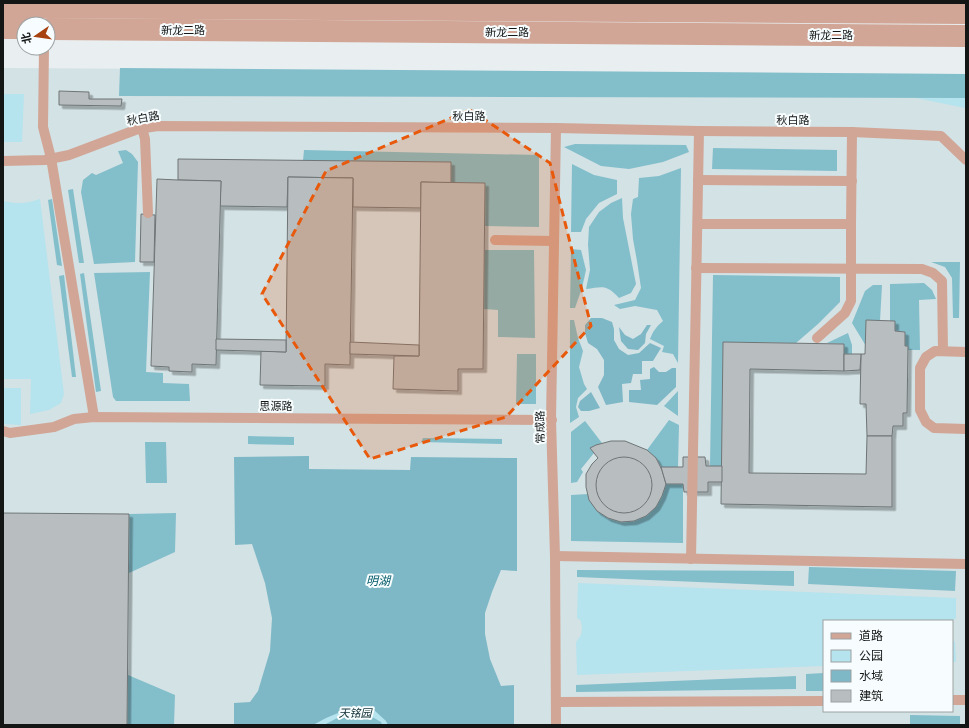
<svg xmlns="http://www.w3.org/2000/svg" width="969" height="728" font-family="'Times New Roman','Noto Sans SC',serif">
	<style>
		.built { fill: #d3e2e5; fill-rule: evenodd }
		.green { fill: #b5e3ee }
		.forest { fill: #83becb }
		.water { fill: #7eb8c6 }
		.building { fill: #b8bebf; stroke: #6f7576; filter: url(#shadow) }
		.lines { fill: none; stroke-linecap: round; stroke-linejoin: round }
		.service { stroke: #d1a696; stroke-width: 10 }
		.tertiary { stroke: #d1a696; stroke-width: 22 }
		.marked { fill: #e8590c; fill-opacity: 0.2; stroke: #e8590c; stroke-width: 3; stroke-dasharray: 8 5; stroke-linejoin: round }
		.labels { text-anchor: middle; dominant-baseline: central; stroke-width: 4; stroke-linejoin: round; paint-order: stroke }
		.street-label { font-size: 11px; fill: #141616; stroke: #f7fdfe }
		.park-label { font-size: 11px; font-style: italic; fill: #133137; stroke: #f7fdfe }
		.water-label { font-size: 12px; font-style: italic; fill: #025a68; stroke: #f7fdfe }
	</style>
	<defs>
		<filter id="shadow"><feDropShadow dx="3.5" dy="3.5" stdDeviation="0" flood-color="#0004"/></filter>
	</defs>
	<rect width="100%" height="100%" fill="#e9eff1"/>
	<!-- built -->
	<path class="built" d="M 3,68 L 966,74 L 966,725 L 3,725 ZM 824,621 L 952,621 L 952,711 L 824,711 Z"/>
	<!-- green -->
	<g class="green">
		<polygon points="3,94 24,94 22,142 3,142"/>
		<polygon points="916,98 966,98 966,109 965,108"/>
		<path d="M 40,199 L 64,394 L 61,403 L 49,410 L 30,414 L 31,379 L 3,379 L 3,201 C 18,204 26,204 40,199 Z"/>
		<polygon points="3,388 21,388 21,425 3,424"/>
		<polygon points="578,583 956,598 956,618 952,621 824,621 824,666 577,675 576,642 581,635 582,629 581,621 577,618"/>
		<polygon points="952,640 955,642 956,662 952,662"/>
		<polygon points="348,700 379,702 392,725 296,725"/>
	</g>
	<!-- forest -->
	<g class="forest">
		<polygon points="120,68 966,74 966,98 119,96"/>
		<polygon points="575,144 686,145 689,152 663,162 629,169 601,166 564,147"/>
		<polygon points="713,148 837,150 837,171 712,169"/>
		<polygon points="126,150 132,154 138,162 135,262 94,264 81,192 83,180 92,173 96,175 123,163 118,151"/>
		<polygon points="304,150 539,155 539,227 485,226 485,183 451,183 451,162 303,161"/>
		<polygon points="572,164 594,175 617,180 617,194 599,203 586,219 581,232 571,232"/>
		<path d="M 681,168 L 678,363 L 673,354 L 662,352 L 664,346 L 650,339 C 653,331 657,326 663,321 L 657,310 L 635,306 L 620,309 L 614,305 L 635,300 L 641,288 L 637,261 L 633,239 L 631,214 L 633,199 L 638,197 L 639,178 L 659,176 Z"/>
		<polygon points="73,189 84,263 79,263 68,190"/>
		<path d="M 622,198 L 623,218 L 636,284 L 631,293 L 619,298 C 606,284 603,287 586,289 L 590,270 L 588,245 L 589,227 L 599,212 L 611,203 Z"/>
		<polygon points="52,199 62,266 57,265 48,200"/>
		<polygon points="571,249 581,250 586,270 582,288 575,308 570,308"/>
		<polygon points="484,250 534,250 535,338 498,337 498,310 484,309"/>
		<polygon points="931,262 960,262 959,318 953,318 952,278 945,267"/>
		<polygon points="150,272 146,372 163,373 163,383 189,384 190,401 116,401 113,397 94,273"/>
		<polygon points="84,273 101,391 96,392 80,274"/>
		<polygon points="64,275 76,377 72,377 59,276"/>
		<polygon points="713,275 840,277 840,302 818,324 796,343 723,342 722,466 710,466"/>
		<polygon points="924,283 932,290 936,299 919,300 920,350 908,350 905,346 905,332 895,331 895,321 890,321 890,284"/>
		<polygon points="873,285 882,285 880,321 866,320 866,346 852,323 865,291"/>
		<polygon points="570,320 574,320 578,338 583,351 579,367 584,384 587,389 578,398 576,407 579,417 570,423"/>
		<polygon points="848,333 852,345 852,354 844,354 844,344 827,343"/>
		<polygon points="517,354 536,354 536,404 516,404"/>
		<polygon points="678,391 678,416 664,406"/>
		<polygon points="669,420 679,425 678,467 661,467 656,458 647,450"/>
		<polygon points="585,421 602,443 591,448 594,453 581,469 583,472 577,482 571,483 571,432"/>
		<polygon points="248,436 294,437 294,445 248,444"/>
		<polygon points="423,438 502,439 502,444 421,442"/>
		<polygon points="145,442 166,442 167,483 146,483"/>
		<polygon points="666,484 683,484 683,543 571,541 571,495 588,494 599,512 608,518 621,522"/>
		<polygon points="176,513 175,552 129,573 129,514"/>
		<polygon points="809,567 956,571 955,591 808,584"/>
		<polygon points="577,570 794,571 794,586 577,577"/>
		<polygon points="824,673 824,691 806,691 806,674"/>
		<polygon points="128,675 175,695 174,725 127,725"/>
		<polygon points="796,676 796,689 576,692 576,685"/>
		<polygon points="356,712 367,714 381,722 382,725 324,725 341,716"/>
		<polygon points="910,715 960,716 960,725 910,725"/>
	</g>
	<!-- water -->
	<g class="water">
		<polygon points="591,318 602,318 612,322 614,329 614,340 619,349 628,355 639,353 650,343 661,348 653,361 642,361 642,374 633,374 631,383 622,384 623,402 606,405 598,387 604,375 604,360 597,349 588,343 585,333 585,325"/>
		<polygon points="647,325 651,325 646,334 645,343 638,350 628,349 621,341 619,327 625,335 633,339 641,334"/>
		<polygon points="654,367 659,372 666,372 672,368 676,368 676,387 657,405 629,402 629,390 641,390 640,380 650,379 650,369"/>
		<polygon points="591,392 600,408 589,411 581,411 578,407 580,401"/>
		<polygon points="309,456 309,469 410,470 411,457 517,458 517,571 501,570 492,592 485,613 485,634 490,659 501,686 514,685 514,725 388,725 386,721 374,710 360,708 343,711 326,718 313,725 234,725 234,703 250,702 258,691 270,651 272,618 265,583 252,544 235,545 234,457"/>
	</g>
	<!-- building -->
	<g class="building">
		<polygon points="59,91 89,92 89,99 122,99 121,106 59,105"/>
		<polygon points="178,159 451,162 451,183 421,182 421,208 353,207 353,178 288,177 287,207 220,206 221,181 178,180"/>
		<polygon points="288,177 353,178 350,365 325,364 325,386 260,385 261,351 286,352"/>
		<polygon points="157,179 178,180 221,181 216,365 192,364 192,372 169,371 169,367 151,366"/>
		<polygon points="421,182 485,183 483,369 458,369 458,391 393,389 394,356 419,356"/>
		<polygon points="141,214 155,215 154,262 140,262"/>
		<polygon points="866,320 895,321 895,331 905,332 905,346 908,346 907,413 903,413 903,426 893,426 892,436 867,436 866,404 860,404 861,354 865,354"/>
		<polygon points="216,339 286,340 286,352 216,350"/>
		<polygon points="350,342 419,345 419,356 350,354"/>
		<polygon points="723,342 844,344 844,371 750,369 749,473 866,474 867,436 892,436 892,507 721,504"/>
		<polygon points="844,354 861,354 860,370 844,371"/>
		<polygon points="611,441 625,441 647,450 656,458 662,470 666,484 662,496 656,507 646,516 634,521 621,522 608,518 597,511 589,500 586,487 586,474 592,464 598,458 590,448 596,445"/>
		<polygon points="683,457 705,457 706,466 722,466 722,482 708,482 708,492 684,492 683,484 666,484 661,467 683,467"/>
		<circle cx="624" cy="485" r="28"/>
		<polygon points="3,513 129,514 127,725 3,725"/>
	</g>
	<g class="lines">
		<!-- service -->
		<g class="service">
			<polyline points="44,48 43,127 51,158 94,417"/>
			<polyline points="142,128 145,139 148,213"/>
			<polyline points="556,128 551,420 555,556 556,725"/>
			<polyline points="3,161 45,160 69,155 138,129 158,126 556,128 699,131 852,132 941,136 966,160"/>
			<polyline points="698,180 852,181"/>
			<polyline points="698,224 851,224"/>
			<polyline points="495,240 553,241"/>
			<polyline points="696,268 922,269 933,273 942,281 943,351"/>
			<polyline points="817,338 845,313 851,301 851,224 852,132"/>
			<polyline points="966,352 935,351 926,357 920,368 920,410 926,422 934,428 966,429"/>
			<polyline points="3,431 10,433 54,427 74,419 94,417 552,420"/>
			<polyline points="555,556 966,564"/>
			<polyline points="691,559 699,131"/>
			<polyline points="952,700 966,700"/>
			<polyline points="556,702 824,701"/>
		</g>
		<!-- tertiary -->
		<g class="tertiary">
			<polyline points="3,7 966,13"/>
			<polyline points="3,28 24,28"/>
			<polyline points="48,29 966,36"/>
		</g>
	</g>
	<!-- marked area -->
	<path class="marked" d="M 470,110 L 550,163 L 591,326 L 506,417 L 370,459 L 262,294 L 326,171 Z"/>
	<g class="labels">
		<!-- street labels -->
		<g class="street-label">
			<text x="183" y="30">新龙二路</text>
			<text x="507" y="32">新龙二路</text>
			<text x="831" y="35">新龙二路</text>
			<text x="469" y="116">秋白路</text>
			<text transform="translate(143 118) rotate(-11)">秋白路</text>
			<text x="793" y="120">秋白路</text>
			<text x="276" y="406">思源路</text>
			<text transform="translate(540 427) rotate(-91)">常成路</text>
		</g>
		<!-- park labels -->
		<g class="park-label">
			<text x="355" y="713">天铭园</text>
		</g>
		<!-- water labels -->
		<g class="water-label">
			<text x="378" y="581">明湖</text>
		</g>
	</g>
	<!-- border -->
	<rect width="969" height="728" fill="none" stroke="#141616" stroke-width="8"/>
	<!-- legend -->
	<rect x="823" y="620" width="130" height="92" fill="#f7fdfe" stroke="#9ca1a1"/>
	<rect x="831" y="633" width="20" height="6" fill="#d1a696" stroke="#9ca1a1"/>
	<text x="859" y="640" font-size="12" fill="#141616">道路</text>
	<rect x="831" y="650" width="20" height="12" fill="#b5e3ee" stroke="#9ca1a1"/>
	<text x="859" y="660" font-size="12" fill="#141616">公园</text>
	<rect x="831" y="670" width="20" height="12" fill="#7eb8c6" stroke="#9ca1a1"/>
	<text x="859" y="680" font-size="12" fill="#141616">水域</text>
	<rect x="831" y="690" width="20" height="12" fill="#b8bebf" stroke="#9ca1a1"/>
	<text x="859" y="700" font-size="12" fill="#141616">建筑</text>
	<!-- north arrow -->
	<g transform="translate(36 36) rotate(257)"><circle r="19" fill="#f7fdfe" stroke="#9ca1a1"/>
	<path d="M0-3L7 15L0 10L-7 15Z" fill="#a74310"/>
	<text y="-6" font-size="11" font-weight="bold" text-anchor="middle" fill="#141616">北</text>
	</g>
</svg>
